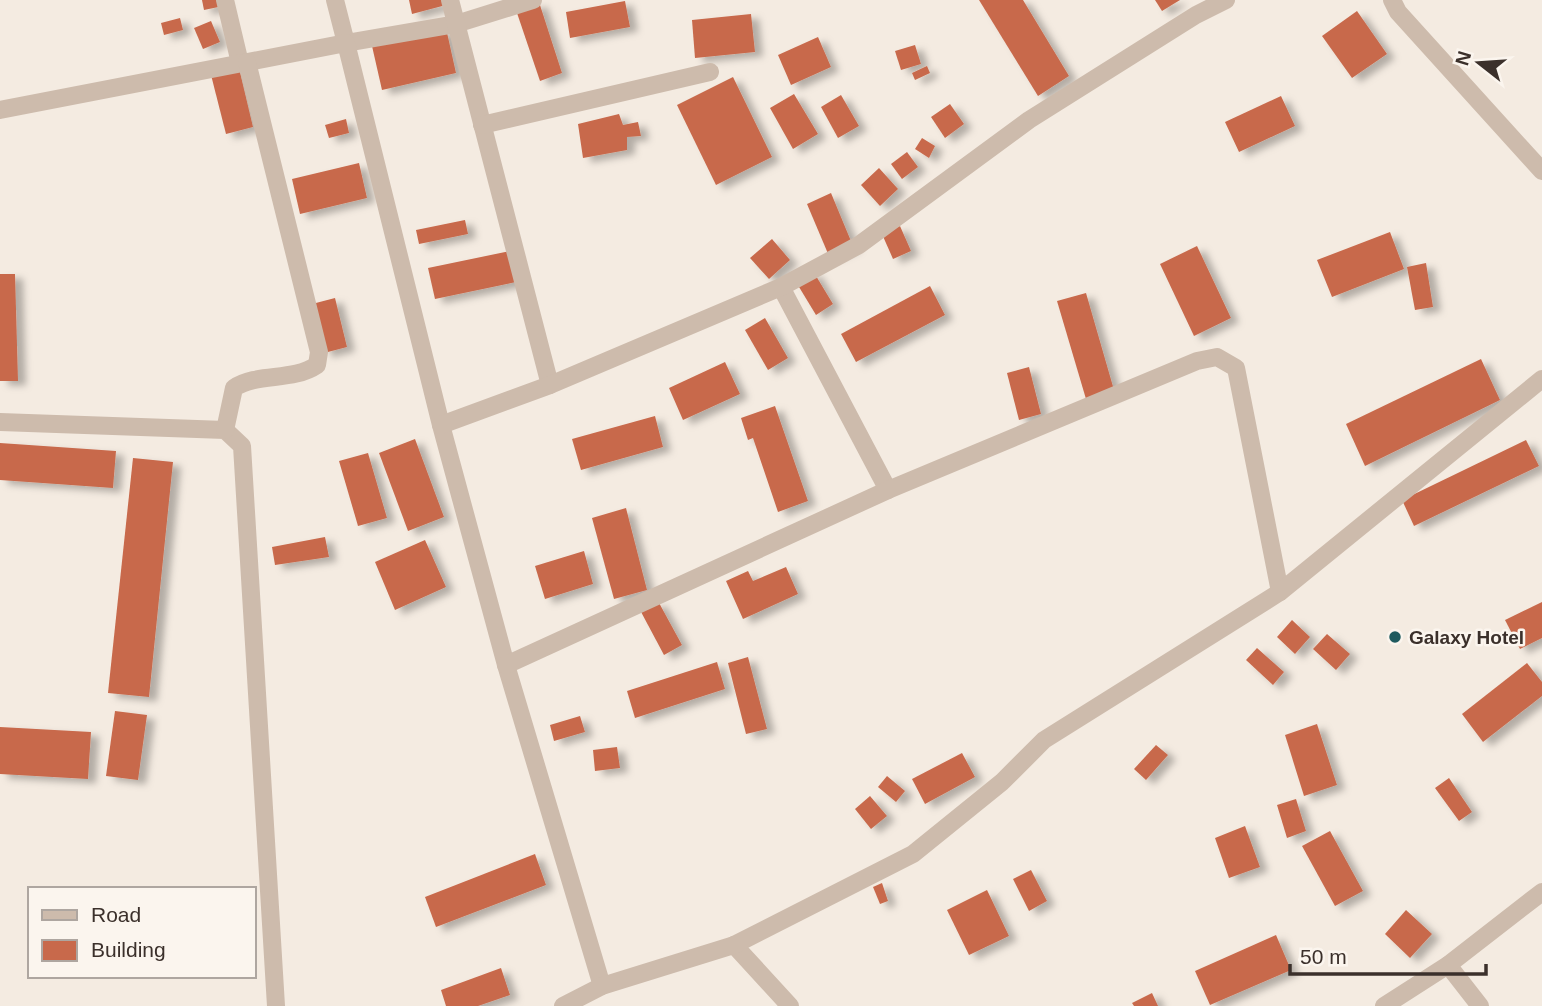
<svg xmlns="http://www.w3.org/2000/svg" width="1542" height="1006" font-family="Helvetica,sans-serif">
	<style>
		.building { fill: #c8694b; filter: url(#shadow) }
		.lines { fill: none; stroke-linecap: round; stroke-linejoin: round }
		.minor { stroke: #cdbbac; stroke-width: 18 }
		.poi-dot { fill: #1f5a5e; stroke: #fbf5ee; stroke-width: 2.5 }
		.labels { text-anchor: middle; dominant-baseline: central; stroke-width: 5; stroke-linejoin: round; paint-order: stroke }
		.poi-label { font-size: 19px; font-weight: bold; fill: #3b302b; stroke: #fbf5ee; text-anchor: start }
	</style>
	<defs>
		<filter id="shadow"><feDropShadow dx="8" dy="4.5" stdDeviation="3.5" flood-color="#0004"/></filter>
	</defs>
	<rect width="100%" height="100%" fill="#f4ebe1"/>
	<!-- building -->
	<g class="building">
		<polygon points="202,0 222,0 223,6 204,10"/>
		<polygon points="409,0 444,0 446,5 412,14"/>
		<polygon points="979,0 1023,0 1069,76 1038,96"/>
		<polygon points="1155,0 1180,0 1162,11"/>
		<polygon points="625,1 630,27 570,38 566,12"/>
		<polygon points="539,2 562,73 540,81 516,10"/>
		<polygon points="1357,11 1387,54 1352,78 1322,36"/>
		<polygon points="751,14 755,52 695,58 692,20"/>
		<polygon points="180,18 183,30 164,35 161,23"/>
		<polygon points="211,21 220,42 203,49 194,28"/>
		<polygon points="446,28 456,73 382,90 372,46"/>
		<polygon points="818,37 831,67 791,85 778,55"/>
		<polygon points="915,45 921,64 901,70 895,51"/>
		<polygon points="238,64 253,127 226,134 210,71"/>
		<polygon points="927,66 930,73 915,80 912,73"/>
		<polygon points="733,77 772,157 716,185 677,105"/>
		<polygon points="794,94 818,134 793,149 770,108"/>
		<polygon points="841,95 859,126 838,138 821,107"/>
		<polygon points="1281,96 1295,126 1239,152 1225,122"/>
		<polygon points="950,104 964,124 945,138 931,117"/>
		<polygon points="619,114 623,125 638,122 641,136 627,137 627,150 583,158 578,124"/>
		<polygon points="346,119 349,133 329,138 325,125"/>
		<polygon points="922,138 935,146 929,158 915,149"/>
		<polygon points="907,152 918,167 902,179 891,164"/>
		<polygon points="359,163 367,198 300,214 292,179"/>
		<polygon points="879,168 898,189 880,206 861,185"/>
		<polygon points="831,193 853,246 829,256 807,204"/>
		<polygon points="465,220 468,234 419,244 416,230"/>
		<polygon points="900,226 911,251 893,259 882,234"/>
		<polygon points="1390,232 1404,269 1332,297 1317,260"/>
		<polygon points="772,239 790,260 769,279 750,258"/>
		<polygon points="1197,246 1231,318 1194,336 1160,264"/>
		<polygon points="510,251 516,282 435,299 428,268"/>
		<polygon points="1426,263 1433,307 1415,310 1407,267"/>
		<polygon points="813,271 833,304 816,315 796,282"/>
		<polygon points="0,274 15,274 18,381 0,381"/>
		<polygon points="930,286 945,315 856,362 841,334"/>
		<polygon points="1086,293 1114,390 1086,399 1057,301"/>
		<polygon points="335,298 347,347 324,353 312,304"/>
		<polygon points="765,318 788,358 768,370 745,330"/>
		<polygon points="1481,359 1500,400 1365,466 1346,424"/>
		<polygon points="725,362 740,394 683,420 669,388"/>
		<polygon points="1029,367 1041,414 1019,420 1007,373"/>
		<polygon points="775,406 808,501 778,512 753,438 748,440 741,418"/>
		<polygon points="655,416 663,447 581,470 572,439"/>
		<polygon points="415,439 444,517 408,531 379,453"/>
		<polygon points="1526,440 1539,466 1414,526 1402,500"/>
		<polygon points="0,443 116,451 113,488 0,480"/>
		<polygon points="368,453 387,518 358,526 339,461"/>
		<polygon points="133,458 173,462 149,697 108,693"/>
		<polygon points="626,508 647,590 614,599 592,518"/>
		<polygon points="325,537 329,557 275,565 272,547"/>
		<polygon points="425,540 446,587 395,610 375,562"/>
		<polygon points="584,551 593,584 545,599 535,566"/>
		<polygon points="786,567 798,594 743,619 726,581 748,571 753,581"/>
		<polygon points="658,601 682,645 664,655 640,610"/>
		<polygon points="1542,602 1542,638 1520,649 1505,620"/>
		<polygon points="1292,620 1310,637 1295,654 1277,637"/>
		<polygon points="1327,634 1350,654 1336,670 1313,649"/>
		<polygon points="1257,648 1284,672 1273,685 1246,660"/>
		<polygon points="748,657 767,729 746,734 728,663"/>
		<polygon points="717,662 725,689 635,718 627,691"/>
		<polygon points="1527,663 1542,682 1542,696 1483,742 1462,714"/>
		<polygon points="115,711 147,715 138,780 106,776"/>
		<polygon points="580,716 585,732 554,741 550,725"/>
		<polygon points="1317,724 1337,785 1304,796 1285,735"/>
		<polygon points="0,727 91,732 88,779 0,774"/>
		<polygon points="1156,745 1168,755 1146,780 1134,769"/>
		<polygon points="617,747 620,768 595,771 593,750"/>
		<polygon points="962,753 975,777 925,804 912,779"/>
		<polygon points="887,776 905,791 896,802 878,787"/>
		<polygon points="1449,778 1472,812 1459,821 1435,788"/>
		<polygon points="870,796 887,816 871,829 855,809"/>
		<polygon points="1296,799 1306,831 1287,838 1277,805"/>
		<polygon points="1245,826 1260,867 1229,878 1215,838"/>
		<polygon points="1330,831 1363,891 1335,906 1302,846"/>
		<polygon points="535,854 546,885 436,927 425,897"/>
		<polygon points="1031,870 1047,901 1029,911 1013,879"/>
		<polygon points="882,883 888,901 880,904 873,887"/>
		<polygon points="987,890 1009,936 969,955 947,910"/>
		<polygon points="1406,910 1432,934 1410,958 1385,934"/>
		<polygon points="1276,935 1291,970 1210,1005 1195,971"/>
		<polygon points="501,968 510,995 478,1006 446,1006 441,990"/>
		<polygon points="1152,993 1158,1006 1134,1006 1132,1003"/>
	</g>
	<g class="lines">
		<!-- minor -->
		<g class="minor">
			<polyline points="225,0 240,63"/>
			<polyline points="335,0 346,43 456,24 533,0"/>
			<polyline points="450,0 550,385"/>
			<polyline points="1392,0 1398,12 1542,171"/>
			<polyline points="0,110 346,43 441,425 506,665 602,986"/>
			<polyline points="482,125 710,72"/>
			<polyline points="781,287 888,490"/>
			<polyline points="0,422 225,430 242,446 276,1006"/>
			<polyline points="441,425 550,385 781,287 859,245 1029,120 1196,15 1226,0"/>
			<path d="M 225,430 L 234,388 C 258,372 292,382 317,365 L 319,352 L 247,62"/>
			<polyline points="506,665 888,490 1197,361 1217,357 1236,368 1280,592"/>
			<polyline points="734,945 790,1006"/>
			<polyline points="1448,965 1480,1006"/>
			<polyline points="563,1006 602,986 734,945 913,854 1002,782 1044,740 1280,592 1542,379"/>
			<polyline points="1384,1006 1448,965 1542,892"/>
		</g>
	</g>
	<!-- markers -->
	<circle class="poi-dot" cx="1395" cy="637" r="7"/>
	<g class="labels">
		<!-- poi labels -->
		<g class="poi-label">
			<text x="1409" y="637">Galaxy Hotel</text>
		</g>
	</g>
	<!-- legend -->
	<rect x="28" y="887" width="228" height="91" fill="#fbf5ee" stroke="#aea6a0" stroke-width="2"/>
	<rect x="42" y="910" width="35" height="10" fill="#cdbbac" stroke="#aea6a0" stroke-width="2"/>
	<text x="91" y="922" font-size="21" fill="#3b302b">Road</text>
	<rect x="42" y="940" width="35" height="21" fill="#c8694b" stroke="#aea6a0" stroke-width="2"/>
	<text x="91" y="957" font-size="21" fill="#3b302b">Building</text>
	<!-- north arrow -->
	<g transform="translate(1479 63) rotate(287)" stroke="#fbf5ee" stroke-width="5" paint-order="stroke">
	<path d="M0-5L12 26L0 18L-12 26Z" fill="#3b302b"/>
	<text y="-10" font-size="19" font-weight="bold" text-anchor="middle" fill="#3b302b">N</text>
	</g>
	<!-- scale -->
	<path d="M1290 964v10h196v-10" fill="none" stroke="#3b302b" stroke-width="3.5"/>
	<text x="1300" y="964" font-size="21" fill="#3b302b" stroke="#fbf5ee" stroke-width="5" paint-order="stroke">50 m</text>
</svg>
